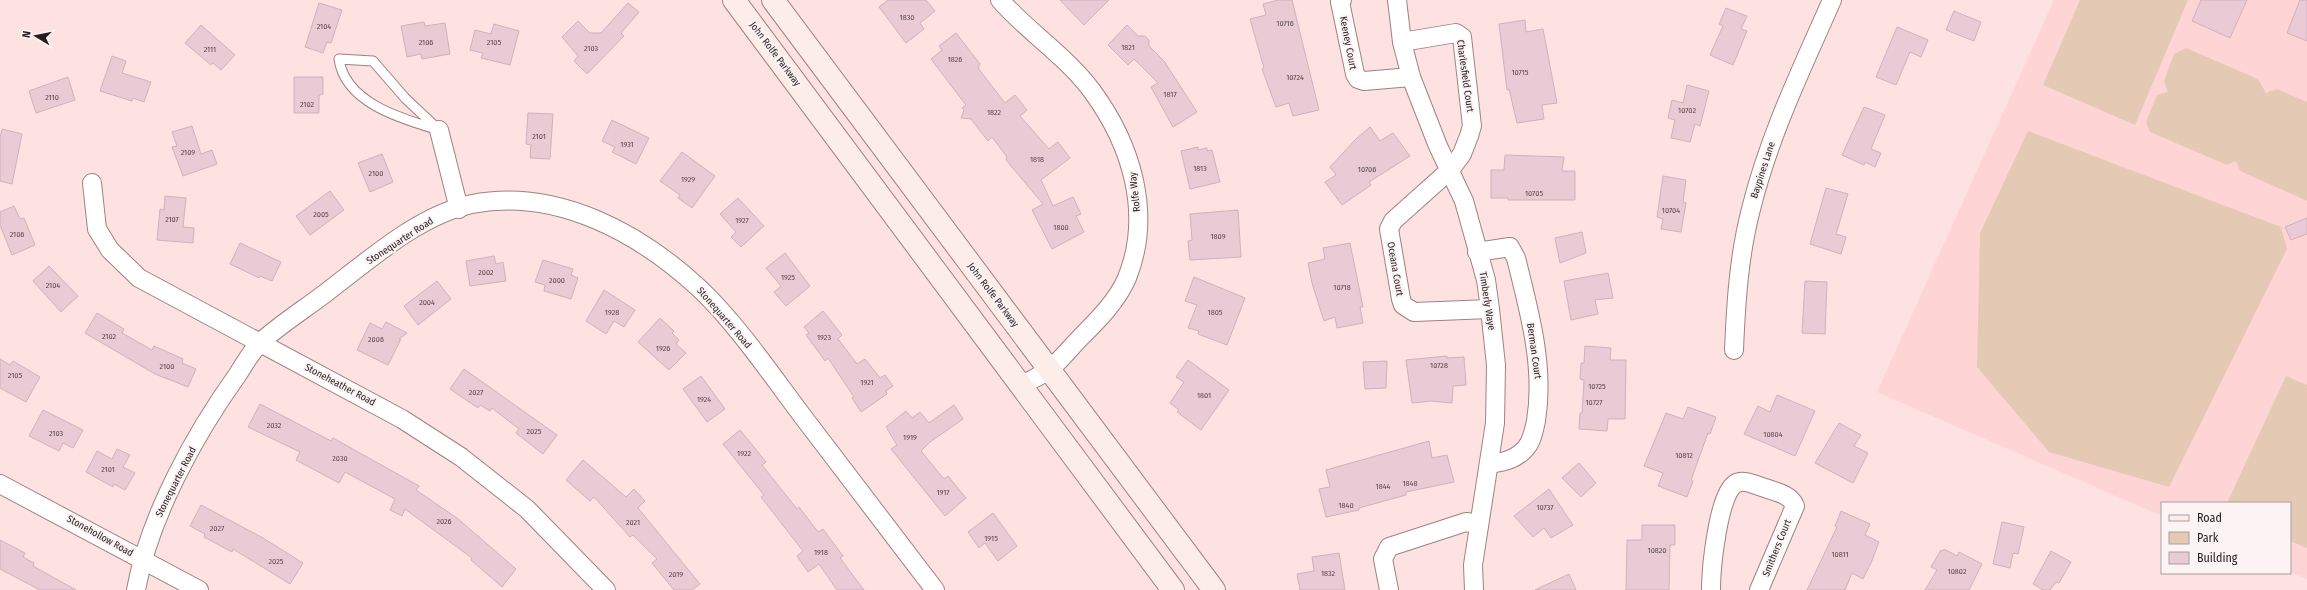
<svg xmlns="http://www.w3.org/2000/svg" width="2307" height="590" font-family="'Fira Sans Condensed',sans-serif">
	<style>
		.built { fill: #ffd4d4 }
		.green { fill: #e4cab5 }
		.building { fill: #eacad5; stroke: #d0b1bc }
		.lines { fill: none; stroke-linecap: round; stroke-linejoin: round }
		.service-casing { stroke: #a08181; stroke-width: 11 }
		.minor-casing { stroke: #a08181; stroke-width: 20 }
		.secondary-casing { stroke: #a08181; stroke-width: 24 }
		.service { stroke: #fff; stroke-width: 9 }
		.minor { stroke: #fff; stroke-width: 18 }
		.secondary { stroke: #fdede8; stroke-width: 22 }
		.labels { text-anchor: middle; dominant-baseline: central; stroke-width: 4; stroke-linejoin: round; paint-order: stroke }
		.number-label { font-size: 8px; fill: #58474a }
		.street-label { font-size: 10px; fill: #271b1c; stroke: #fcf4f4 }
	</style>
	<rect width="100%" height="100%" fill="#fde2e1"/>
	<!-- built -->
	<polygon class="built" points="2054,0 2307,0 2307,579 2290,572 2290,503 2162,503 2162,516 1877,392"/>
	<!-- green -->
	<g class="green">
		<polygon points="2080,0 2188,0 2135,125 2043,85"/>
		<polygon points="2186,48 2258,79 2266,93 2277,89 2307,102 2307,201 2240,171 2236,161 2227,165 2150,132 2146,122 2157,95 2168,92 2164,81 2174,54"/>
		<polygon points="2028,131 2281,227 2287,249 2169,487 2049,452 1977,367 1980,233"/>
		<polygon points="2286,376 2307,385 2307,548 2290,541 2290,503 2227,503"/>
	</g>
	<!-- building -->
	<g class="building">
		<polygon points="888,0 926,0 935,11 920,23 924,29 906,43 879,7"/>
		<polygon points="1060,0 1109,0 1084,25"/>
		<polygon points="1278,0 1292,0 1319,110 1293,116 1289,103 1276,107 1262,69 1264,68 1250,19 1266,15 1263,4"/>
		<polygon points="2201,0 2247,0 2230,38 2192,21"/>
		<polygon points="2300,0 2307,0 2307,41 2287,33"/>
		<polygon points="319,3 342,10 331,43 327,42 323,53 305,47"/>
		<polygon points="628,3 639,12 621,33 624,36 587,74 574,61 578,56 562,37 578,21 590,33 601,33"/>
		<polygon points="1726,8 1747,16 1741,29 1747,31 1733,65 1710,55 1723,26 1719,24"/>
		<polygon points="1954,11 1981,22 1974,41 1946,30"/>
		<polygon points="1525,20 1526,32 1543,29 1557,103 1542,105 1544,119 1517,123 1509,89 1507,90 1499,24"/>
		<polygon points="424,22 425,26 445,23 450,54 422,59 421,54 407,57 401,26"/>
		<polygon points="494,24 519,31 510,65 481,58 483,53 470,50 475,30 491,34"/>
		<polygon points="201,25 235,55 221,70 213,63 211,65 185,43"/>
		<polygon points="1127,25 1138,36 1145,36 1149,40 1149,46 1164,61 1197,112 1173,127 1151,87 1158,83 1134,59 1128,65 1108,45"/>
		<polygon points="1897,27 1928,40 1921,57 1910,52 1896,85 1876,77"/>
		<polygon points="956,33 980,64 978,68 1005,103 1015,95 1027,110 1020,116 1049,149 1058,142 1070,158 1041,180 1053,206 1073,197 1081,214 1076,216 1084,232 1052,249 1032,210 1043,204 1006,160 1007,157 992,137 988,141 971,119 961,118 964,110 962,108 966,105 931,59 942,50 939,46"/>
		<polygon points="112,56 126,61 122,73 151,82 144,102 133,98 132,101 100,91"/>
		<polygon points="68,77 75,100 36,113 29,91"/>
		<polygon points="294,77 323,77 323,94 319,95 319,113 294,113"/>
		<polygon points="1687,85 1709,91 1700,126 1695,124 1690,142 1671,138 1675,120 1668,118 1672,100 1683,103"/>
		<polygon points="1864,107 1885,115 1871,149 1881,153 1875,167 1865,162 1864,165 1842,155"/>
		<polygon points="528,113 553,114 550,159 530,158 531,145 526,144"/>
		<polygon points="612,120 649,138 636,164 612,152 615,147 602,141"/>
		<polygon points="192,126 201,154 212,150 217,164 183,176 172,147 177,146 172,132"/>
		<polygon points="1370,127 1380,141 1393,133 1410,156 1369,182 1371,185 1342,205 1325,182 1336,175 1330,167 1356,139"/>
		<polygon points="2,129 22,134 12,184 0,181 0,137"/>
		<polygon points="1198,147 1198,150 1207,148 1207,151 1212,150 1220,182 1190,189 1181,151"/>
		<polygon points="682,152 715,176 692,208 678,198 680,195 660,181"/>
		<polygon points="382,154 393,182 370,192 358,163"/>
		<polygon points="1505,155 1564,157 1562,171 1575,171 1575,200 1508,200 1508,198 1491,198 1491,170 1504,170"/>
		<polygon points="1663,176 1686,180 1683,202 1686,203 1681,232 1661,229 1663,219 1657,217"/>
		<polygon points="1826,188 1848,194 1836,234 1846,237 1841,254 1810,244"/>
		<polygon points="330,191 344,210 310,235 296,216"/>
		<polygon points="165,196 186,198 183,227 194,228 193,243 157,240 160,209 164,210"/>
		<polygon points="738,198 764,226 741,247 731,237 736,232 720,214"/>
		<polygon points="14,206 20,219 24,218 35,245 12,255 0,225 0,212"/>
		<polygon points="1238,210 1241,257 1190,260 1188,241 1192,240 1190,214"/>
		<polygon points="2307,218 2307,234 2291,240 2285,227"/>
		<polygon points="1582,232 1586,253 1560,263 1555,238"/>
		<polygon points="240,243 281,262 272,281 260,276 259,278 230,264"/>
		<polygon points="1350,243 1363,307 1360,307 1363,323 1337,328 1335,317 1324,321 1312,283 1308,263 1325,259 1323,248"/>
		<polygon points="785,253 810,286 786,306 774,292 781,286 766,268"/>
		<polygon points="494,256 496,264 503,262 506,281 470,286 466,261"/>
		<polygon points="543,260 573,269 571,275 578,278 571,299 544,291 545,285 535,282"/>
		<polygon points="49,266 78,296 61,312 33,281"/>
		<polygon points="1608,273 1613,298 1595,300 1598,314 1571,320 1564,281"/>
		<polygon points="1194,277 1245,298 1227,345 1198,334 1199,331 1188,328 1197,305 1185,301"/>
		<polygon points="437,281 451,299 418,325 404,306"/>
		<polygon points="1805,281 1827,282 1825,334 1802,333"/>
		<polygon points="604,290 635,310 624,327 614,321 606,334 586,321"/>
		<polygon points="823,311 842,335 838,339 857,364 865,359 880,378 885,375 893,386 886,391 887,394 861,412 852,398 854,397 828,358 825,361 806,335 809,333 804,327"/>
		<polygon points="97,313 124,329 122,333 152,350 154,346 183,359 182,363 196,369 188,387 155,374 85,333"/>
		<polygon points="660,318 674,331 672,333 679,340 676,344 686,353 669,370 638,342"/>
		<polygon points="386,322 407,333 399,339 401,339 388,365 357,350 370,323 382,329"/>
		<polygon points="1585,346 1611,348 1610,360 1626,360 1625,419 1608,419 1607,431 1579,429 1580,413 1582,413 1584,380 1580,379 1581,363 1584,363"/>
		<polygon points="1447,356 1447,358 1464,357 1466,385 1453,386 1452,403 1431,401 1412,403 1406,360"/>
		<polygon points="0,359 10,365 13,361 40,377 26,402 0,388"/>
		<polygon points="1188,360 1229,390 1201,430 1177,412 1179,410 1170,403 1184,382 1176,377"/>
		<polygon points="1387,361 1386,388 1365,389 1363,362"/>
		<polygon points="464,369 557,435 543,454 516,433 519,429 492,408 490,411 480,405 478,408 450,389"/>
		<polygon points="701,376 725,409 707,422 683,389"/>
		<polygon points="1777,395 1815,411 1795,456 1744,434 1758,406 1770,412"/>
		<polygon points="260,404 331,441 333,438 419,486 416,490 457,518 516,569 502,587 471,560 472,558 405,509 402,516 390,510 395,499 345,472 339,483 296,460 300,452 248,427"/>
		<polygon points="954,405 963,419 930,442 921,451 944,479 948,476 966,498 945,516 891,449 897,445 886,427 906,411 912,418 920,412 929,423"/>
		<polygon points="1688,407 1716,417 1710,434 1708,433 1691,480 1693,481 1687,497 1658,486 1663,473 1644,466 1666,413 1683,419"/>
		<polygon points="43,410 83,430 73,448 63,443 59,451 29,436"/>
		<polygon points="1839,423 1861,435 1854,446 1868,453 1853,483 1815,463"/>
		<polygon points="740,430 766,462 762,465 797,509 799,507 818,532 823,529 843,556 840,558 864,590 837,590 819,564 808,572 797,556 803,551 761,497 764,495 723,444"/>
		<polygon points="1429,441 1432,458 1447,455 1454,482 1406,492 1406,495 1359,508 1359,510 1326,517 1319,489 1330,487 1326,470"/>
		<polygon points="117,449 130,455 123,467 135,473 125,490 114,484 113,487 86,472 97,451 112,459"/>
		<polygon points="583,460 626,497 634,489 645,501 638,508 700,584 692,590 674,590 652,563 657,559 633,535 630,537 594,497 590,501 566,480"/>
		<polygon points="1579,463 1596,483 1581,497 1562,478"/>
		<polygon points="1549,489 1573,525 1551,538 1544,528 1533,537 1514,516"/>
		<polygon points="201,505 263,538 303,563 290,584 233,549 232,552 204,537 205,534 190,526"/>
		<polygon points="1841,511 1870,524 1865,535 1879,542 1871,563 1863,579 1852,573 1845,590 1807,590 1837,527 1835,526"/>
		<polygon points="993,513 1017,546 998,561 985,543 979,548 968,532"/>
		<polygon points="2002,522 2024,527 2018,554 2013,553 2010,568 1993,564"/>
		<polygon points="1642,525 1675,525 1675,545 1670,545 1669,590 1626,590 1627,540 1642,540"/>
		<polygon points="0,540 25,553 23,557 34,563 33,566 76,590 40,590 0,569"/>
		<polygon points="1944,549 1957,556 1959,552 1982,564 1969,590 1925,590 1937,570 1931,567 1941,550 1943,551"/>
		<polygon points="2051,551 2071,562 2059,583 2056,582 2050,590 2043,590 2033,584"/>
		<polygon points="1339,553 1345,590 1300,590 1297,574 1314,571 1312,557"/>
		<polygon points="1569,574 1576,590 1535,590"/>
	</g>
	<g class="lines">
		<!-- service casing -->
		<g class="service-casing">
			<path id="service" d="M 339,59 L 373,61 L 405,98 L 439,130 C 402,119 345,103 339,59 Z"/>
		</g>
		<!-- minor casing -->
		<g class="minor-casing">
			<g id="minor">
				<path d="M 1000,0 C 1028,32 1066,56 1092,91 C 1131,144 1153,213 1127,278 C 1117,301 1098,320 1081,337 C 1070,348 1060,361 1049,370 C 1040,376 1029,381 1020,386"/>
				<polyline points="1342,0 1340,2 1355,74 1358,79 1364,81 1411,77"/>
				<polyline points="1397,0 1402,42 1411,77 1438,146 1464,201 1486,280 1490,309 1496,365 1495,423 1473,565 1474,590"/>
				<polyline points="1402,42 1456,33 1462,37 1472,126 1469,136 1462,154 1450,170 1393,221 1389,229 1401,299 1403,305 1414,312 1490,309"/>
				<polyline points="439,130 459,209"/>
				<polyline points="92,183 97,229 110,250 139,278 402,419 461,457 527,509 606,590"/>
				<path d="M 1477,252 L 1510,247 L 1516,258 C 1529,311 1545,366 1536,421 C 1534,430 1532,442 1525,449 C 1515,460 1503,462 1489,464"/>
				<path d="M 1734,350 C 1736,302 1739,255 1751,209 C 1769,136 1802,68 1832,0"/>
				<polyline points="0,484 199,590"/>
				<path d="M 136,590 C 149,517 195,434 238,374 C 245,363 252,350 262,341 C 281,324 303,310 323,295 C 367,262 418,215 472,204 C 557,187 641,234 700,289 C 738,325 775,380 807,422 C 849,478 892,534 935,590"/>
				<polyline points="1389,590 1383,559 1389,547 1466,522 1479,524"/>
				<path d="M 1711,590 C 1711,569 1718,495 1735,484 C 1743,478 1757,486 1765,488 C 1776,492 1790,494 1795,506 L 1759,590"/>
			</g>
		</g>
		<!-- secondary casing -->
		<g class="secondary-casing">
			<g id="secondary">
				<polyline points="734,0 1173,590"/>
				<polyline points="773,0 1214,590"/>
			</g>
		</g>
		<!-- service -->
		<use href="#service" class="service"/>
		<!-- minor -->
		<use href="#minor" class="minor"/>
		<!-- secondary -->
		<use href="#secondary" class="secondary"/>
	</g>
	<g class="labels">
		<!-- number labels -->
		<g class="number-label">
			<text x="907" y="17">1830</text>
			<text x="1285" y="23">10716</text>
			<text x="324" y="26">2104</text>
			<text x="426" y="42">2106</text>
			<text x="494" y="42">2105</text>
			<text x="1128" y="47">1821</text>
			<text x="591" y="48">2103</text>
			<text x="210" y="49">2111</text>
			<text x="955" y="59">1826</text>
			<text x="1520" y="72">10715</text>
			<text x="1295" y="77">10724</text>
			<text x="1170" y="94">1817</text>
			<text x="52" y="97">2110</text>
			<text x="307" y="104">2102</text>
			<text x="1687" y="110">10702</text>
			<text x="994" y="112">1822</text>
			<text x="539" y="136">2101</text>
			<text x="627" y="144">1931</text>
			<text x="188" y="152">2109</text>
			<text x="1037" y="159">1818</text>
			<text x="1200" y="168">1813</text>
			<text x="1367" y="169">10706</text>
			<text x="376" y="173">2100</text>
			<text x="688" y="179">1929</text>
			<text x="1534" y="193">10705</text>
			<text x="1671" y="210">10704</text>
			<text x="321" y="214">2005</text>
			<text x="172" y="219">2107</text>
			<text x="742" y="220">1927</text>
			<text x="1061" y="227">1800</text>
			<text x="17" y="234">2106</text>
			<text x="1218" y="236">1809</text>
			<text x="486" y="272">2002</text>
			<text x="788" y="277">1925</text>
			<text x="557" y="280">2000</text>
			<text x="53" y="285">2104</text>
			<text x="1342" y="287">10718</text>
			<text x="427" y="302">2004</text>
			<text x="612" y="312">1928</text>
			<text x="1215" y="312">1805</text>
			<text x="109" y="336">2102</text>
			<text x="824" y="337">1923</text>
			<text x="376" y="339">2006</text>
			<text x="663" y="348">1926</text>
			<text x="1439" y="365">10728</text>
			<text x="167" y="366">2100</text>
			<text x="15" y="375">2105</text>
			<text x="867" y="382">1921</text>
			<text x="1597" y="386">10725</text>
			<text x="476" y="392">2027</text>
			<text x="1204" y="395">1801</text>
			<text x="704" y="399">1924</text>
			<text x="1594" y="402">10727</text>
			<text x="274" y="425">2032</text>
			<text x="534" y="431">2025</text>
			<text x="56" y="433">2103</text>
			<text x="1773" y="434">10804</text>
			<text x="910" y="437">1919</text>
			<text x="744" y="453">1922</text>
			<text x="1684" y="455">10812</text>
			<text x="340" y="458">2030</text>
			<text x="108" y="469">2101</text>
			<text x="1410" y="483">1848</text>
			<text x="1383" y="486">1844</text>
			<text x="943" y="492">1917</text>
			<text x="1346" y="505">1840</text>
			<text x="1545" y="507">10737</text>
			<text x="444" y="521">2026</text>
			<text x="633" y="522">2021</text>
			<text x="217" y="528">2027</text>
			<text x="991" y="538">1915</text>
			<text x="1657" y="550">10820</text>
			<text x="821" y="552">1918</text>
			<text x="1840" y="554">10811</text>
			<text x="276" y="561">2025</text>
			<text x="1957" y="571">10802</text>
			<text x="1328" y="573">1832</text>
			<text x="676" y="574">2019</text>
		</g>
		<!-- street labels -->
		<g class="street-label">
			<text transform="translate(1348 43) rotate(79)">Keeney Court</text>
			<text transform="translate(775 54) rotate(53)">John Rolfe Parkway</text>
			<text transform="translate(1465 76) rotate(82)">Charlesfield Court</text>
			<text transform="translate(1763 170) rotate(-72)">Baypines Lane</text>
			<text transform="translate(1135 192) rotate(-96)">Rolfe Way</text>
			<text transform="translate(400 241) rotate(-33)">Stonequarter Road</text>
			<text transform="translate(1395 269) rotate(80)">Oceana Court</text>
			<text transform="translate(993 295) rotate(53)">John Rolfe Parkway</text>
			<text transform="translate(1487 301) rotate(81)">Timberly Waye</text>
			<text transform="translate(724 318) rotate(49)">Stonequarter Road</text>
			<text transform="translate(1534 351) rotate(82)">Berman Court</text>
			<text transform="translate(340 385) rotate(28)">Stoneheather Road</text>
			<text transform="translate(176 482) rotate(-63)">Stonequarter Road</text>
			<text transform="translate(100 536) rotate(29)">Stonehollow Road</text>
			<text transform="translate(1777 548) rotate(-68)">Smithers Court</text>
		</g>
	</g>
	<!-- legend -->
	<rect x="2161" y="502" width="130" height="72" fill="#fcf4f4" stroke="#a79d9e"/>
	<rect x="2169" y="515" width="20" height="6" fill="#fdede8" stroke="#a79d9e"/>
	<text x="2197" y="522" font-size="12" fill="#271b1c">Road</text>
	<rect x="2169" y="532" width="20" height="12" fill="#e4cab5" stroke="#a79d9e"/>
	<text x="2197" y="542" font-size="12" fill="#271b1c">Park</text>
	<rect x="2169" y="552" width="20" height="12" fill="#eacad5" stroke="#a79d9e"/>
	<text x="2197" y="562" font-size="12" fill="#271b1c">Building</text>
	<!-- north arrow -->
	<g transform="translate(36 36) rotate(280)" stroke="#fcf4f4" stroke-width="3" paint-order="stroke">
	<path d="M0-3L7 15L0 10L-7 15Z" fill="#271b1c"/>
	<text y="-6" font-size="11" font-weight="bold" text-anchor="middle" fill="#271b1c">N</text>
	</g>
</svg>
